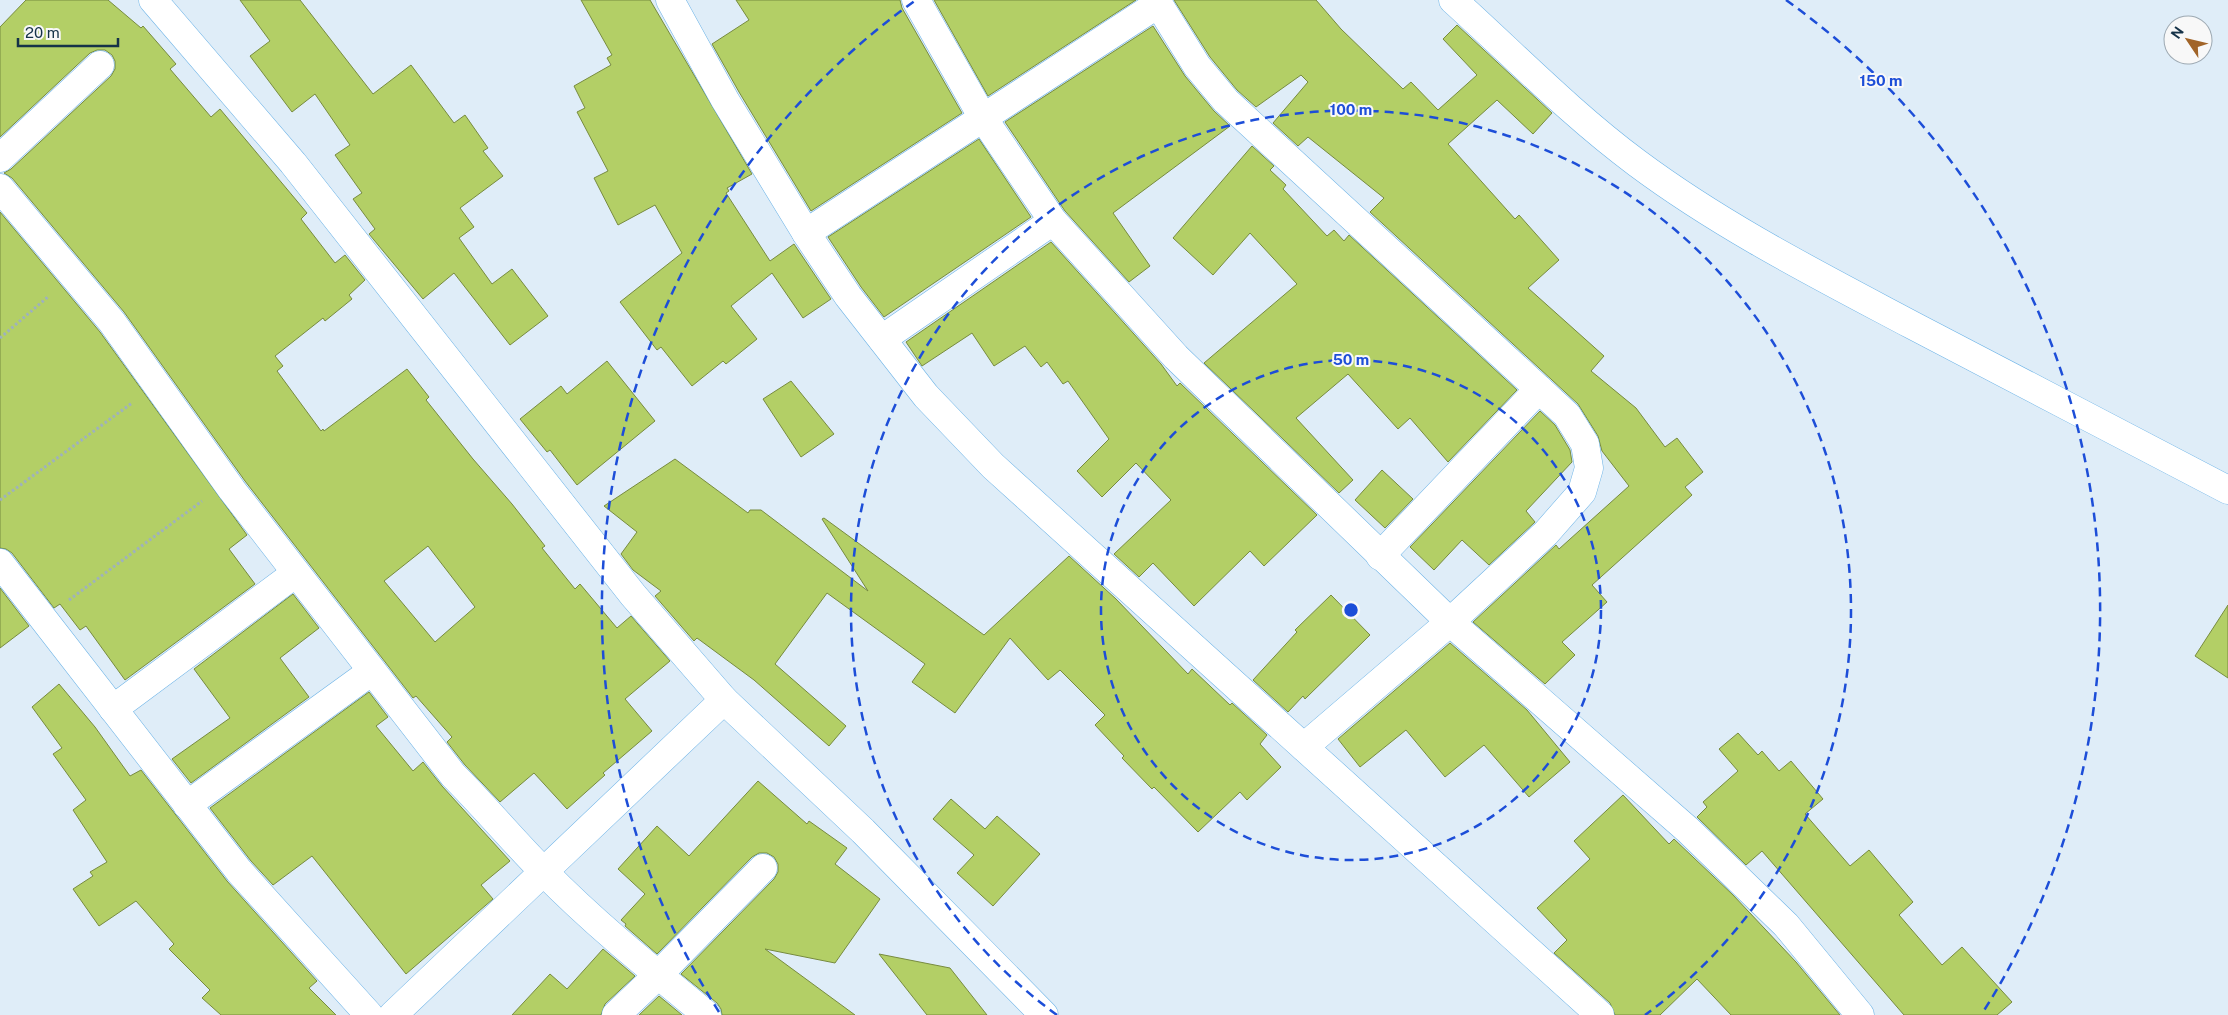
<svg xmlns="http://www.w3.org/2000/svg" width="2228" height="1015" font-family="'Public Sans',sans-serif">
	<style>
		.building { fill: #b3cf66; stroke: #778b3f; fill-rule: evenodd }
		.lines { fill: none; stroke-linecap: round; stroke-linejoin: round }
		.minor-casing { stroke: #6cb3e7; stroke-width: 29 }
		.tertiary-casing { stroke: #6cb3e7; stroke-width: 29 }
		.path { stroke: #9eb1bf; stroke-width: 3; stroke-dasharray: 2.5 2.5; stroke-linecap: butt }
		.minor { stroke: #fff; stroke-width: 28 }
		.tertiary { stroke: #fff; stroke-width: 28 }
		.ring { fill: none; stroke: #1d4ed8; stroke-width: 2.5; stroke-dasharray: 9 6 }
		.centre { fill: #1d4ed8; stroke: #f8f8f8; stroke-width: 2.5 }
		.ring-label { font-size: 15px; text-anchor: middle; font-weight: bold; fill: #1d4ed8; stroke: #f8f8f8; stroke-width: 4; stroke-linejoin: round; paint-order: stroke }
	</style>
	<rect width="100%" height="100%" fill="#dfedf8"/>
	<!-- building -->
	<g class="building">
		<path d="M 26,0 L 108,0 L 141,28 L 143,26 L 176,64 L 170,69 L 211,117 L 220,109 L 307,213 L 301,219 L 335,263 L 345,255 L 365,280 L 349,295 L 352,299 L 325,321 L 323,318 L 275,356 L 283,366 L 277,371 L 321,431 L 323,429 L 324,431 L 407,369 L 429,397 L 426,400 L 473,459 L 512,504 L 545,546 L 542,548 L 575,589 L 580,584 L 617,628 L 631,616 L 670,661 L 625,699 L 652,731 L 603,773 L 605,775 L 567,809 L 534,773 L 500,802 L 465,765 L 447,742 L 452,737 L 416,696 L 413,698 L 245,481 L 124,312 L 12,178 L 4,173 L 11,169 L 111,76 L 115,69 L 115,61 L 112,55 L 105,50 L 97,50 L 90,53 L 0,137 L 0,27 ZM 428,546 L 475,607 L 435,642 L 384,581 Z"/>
		<polygon points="240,0 300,0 373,94 411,65 454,123 465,115 488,148 483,151 503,176 460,208 474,227 459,238 492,284 512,269 548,316 510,345 454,273 423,299 369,234 375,229 353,199 362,193 335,155 350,145 315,94 292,112 250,56 270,41"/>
		<polygon points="581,0 650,0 752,174 727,188 729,191 726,193 770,261 794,244 831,299 803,318 772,273 731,306 757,339 726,364 723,361 692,386 661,347 657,350 620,302 682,253 655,205 618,225 594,178 608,171 577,112 585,108 574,86 611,65 607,58 612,55"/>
		<polygon points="736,0 900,0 902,8 962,113 811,211 739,92 712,44 749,20"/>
		<polygon points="934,0 1136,0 988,96"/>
		<polygon points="1174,0 1316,0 1341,29 1403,89 1411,82 1438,110 1477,75 1443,39 1457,25 1552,113 1533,134 1497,100 1448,144 1515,219 1519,215 1559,260 1528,288 1604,356 1591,371 1636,408 1665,447 1677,438 1703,472 1685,487 1692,495 1592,585 1607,602 1562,642 1575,655 1545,684 1473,622 1556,545 1559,549 1629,486 1602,451 1598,436 1578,404 1370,212 1384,198 1308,137 1298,146 1273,123 1308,82 1301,75 1256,107 1237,90 1210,57"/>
		<polygon points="1153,26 1185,76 1214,111 1230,126 1113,213 1150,266 1129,282 1065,211 1005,122"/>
		<polygon points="979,139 1031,217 884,317 861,287 828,237"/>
		<polygon points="1252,146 1274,166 1270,170 1286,185 1283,189 1327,236 1334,230 1344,241 1349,235 1517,390 1448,462 1410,418 1398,429 1348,374 1296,418 1353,480 1339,493 1204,363 1297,284 1250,233 1213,275 1173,238"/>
		<polygon points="0,212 100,332 247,535 229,549 255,584 125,680 86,626 80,630 60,604 54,608 12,553 6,549 0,548"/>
		<polygon points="1051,242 1161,364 1177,386 1180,383 1317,515 1264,566 1250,551 1194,606 1153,563 1139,577 1114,554 1171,500 1136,463 1102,497 1077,471 1109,439 1068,381 1063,384 1047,362 1041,367 1025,346 994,366 972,333 922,366 906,342"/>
		<polygon points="607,361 655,421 577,485 550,450 547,452 520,419 561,386 567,394"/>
		<polygon points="791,381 834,434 801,457 763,399"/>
		<polygon points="1540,411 1555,425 1570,450 1572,462 1526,511 1535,522 1489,565 1462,540 1434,570 1410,547"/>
		<polygon points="675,459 748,513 750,510 761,510 868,591 822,519 824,518 984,635 1069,556 1116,599 1188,674 1192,669 1230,705 1232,703 1267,735 1260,744 1281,767 1247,800 1240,792 1198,832 1154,787 1152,789 1122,758 1124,756 1095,725 1105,715 1060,670 1048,680 1010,638 955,713 912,682 925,664 827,593 775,664 846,726 829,746 754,680 697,638 694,641 655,596 661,591 633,570 621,554 637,532 604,506"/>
		<polygon points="1382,470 1413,499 1385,528 1355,500"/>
		<polygon points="0,588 29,626 0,648"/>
		<polygon points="293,594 319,628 280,658 309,697 191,783 172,759 230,718 194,669"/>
		<polygon points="1331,595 1370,635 1305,699 1303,696 1288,712 1253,680 1297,632 1295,630"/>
		<polygon points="2228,605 2228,678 2195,656"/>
		<polygon points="1450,643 1527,710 1570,762 1529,797 1484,745 1445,777 1406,730 1360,767 1338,739"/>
		<polygon points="59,684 95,727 130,776 141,770 227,881 317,981 309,988 336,1015 221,1015 202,998 210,990 169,949 174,944 136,901 99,926 73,889 93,876 90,872 107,862 73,810 86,800 53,754 62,748 32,707"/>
		<polygon points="369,692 388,717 376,726 413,771 423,762 442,786 510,861 481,885 493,899 406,974 312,856 273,885 251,861 210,808"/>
		<polygon points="1738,733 1758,755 1762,751 1779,771 1791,761 1823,799 1805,814 1850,866 1869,850 1913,902 1899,915 1942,965 1962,947 2012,1002 1997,1015 1904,1015 1762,851 1746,865 1697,817 1707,807 1703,802 1738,771 1719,749"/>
		<polygon points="758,781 807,824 809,821 847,848 835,864 880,899 835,963 765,949 855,1015 722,1015 721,1009 717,1003 681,974 774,879 778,872 778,864 774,857 767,853 759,853 752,857 657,954 625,926 626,924 621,920 645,894 618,869 657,826 689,856"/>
		<polygon points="1623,795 1669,844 1674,839 1733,895 1796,962 1840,1015 1731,1015 1697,979 1660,1015 1615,1015 1610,1003 1554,953 1567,940 1537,908 1590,859 1574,841"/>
		<polygon points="951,799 985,829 997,816 1040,854 993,906 957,873 974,855 933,819"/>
		<polygon points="603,949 635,976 605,1004 601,1015 512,1015 550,974 567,989"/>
		<polygon points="879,954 950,968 987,1015 927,1015"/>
		<polygon points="659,996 676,1010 682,1015 639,1015"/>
	</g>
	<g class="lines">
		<!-- minor casing -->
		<g class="minor-casing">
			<g id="minor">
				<polyline points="153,0 293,163 633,595 724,700 863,831 1044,1015"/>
				<polyline points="670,0 725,100 806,233 848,296 926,396 993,466 1600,1015"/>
				<polyline points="916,0 983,118 1053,221 1176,357 1450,622 1688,830 1786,925 1860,1015"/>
				<polyline points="1156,0 1197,66 1226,101 1567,415 1585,444 1589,468 1582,492 1546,533 1450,622 1304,747"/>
				<polyline points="0,158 100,65"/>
				<path d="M 0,188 L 112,322 L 232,490 L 453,775 C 485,807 513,841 544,872 C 595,924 651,969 707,1015"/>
				<polyline points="806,233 1158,4"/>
				<polyline points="882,339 1053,221"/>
				<polyline points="1380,556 1539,389"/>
				<polyline points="0,563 239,871 369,1015"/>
				<polyline points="113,709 296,573"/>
				<polyline points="187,805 372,671"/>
				<polyline points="393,1015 724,700"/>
				<polyline points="616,1015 658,975 763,868"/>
			</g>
		</g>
		<!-- tertiary casing -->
		<g class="tertiary-casing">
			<path id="tertiary" d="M 1453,0 C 1514,55 1571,114 1637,163 C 1723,227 1818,275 1912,325 C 2017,380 2123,435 2228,490"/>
		</g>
		<!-- path -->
		<g class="path">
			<polyline points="0,338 49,296"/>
			<polyline points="0,500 132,403"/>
			<polyline points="69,600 202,501"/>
		</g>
		<!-- minor -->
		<use href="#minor" class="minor"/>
		<!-- tertiary -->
		<use href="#tertiary" class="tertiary"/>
	</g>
	<!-- distance rings -->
	<g class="ring">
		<circle cx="1351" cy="610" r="250"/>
		<path d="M1057 1015A500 500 0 1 1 1645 1015"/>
		<path d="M719 1012A749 749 0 0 1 916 0M1786 0A749 749 0 0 1 1983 1012"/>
	</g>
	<circle cx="1351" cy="610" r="8" class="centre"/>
	<g class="ring-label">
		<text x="1881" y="86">150 m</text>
		<text x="1351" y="115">100 m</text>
		<text x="1351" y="365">50 m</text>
	</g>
	<!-- north arrow -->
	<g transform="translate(2188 40) rotate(305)"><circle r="24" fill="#f8f8f8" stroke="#9da9b2"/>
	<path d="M0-4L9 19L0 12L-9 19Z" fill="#a16428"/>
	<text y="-8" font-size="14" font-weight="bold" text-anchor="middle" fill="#153248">N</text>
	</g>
	<!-- scale -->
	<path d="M18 38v8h100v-8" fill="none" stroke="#153248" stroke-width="2.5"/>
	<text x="25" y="38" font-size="15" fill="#153248" stroke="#f8f8f8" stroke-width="4" paint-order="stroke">20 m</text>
</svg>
